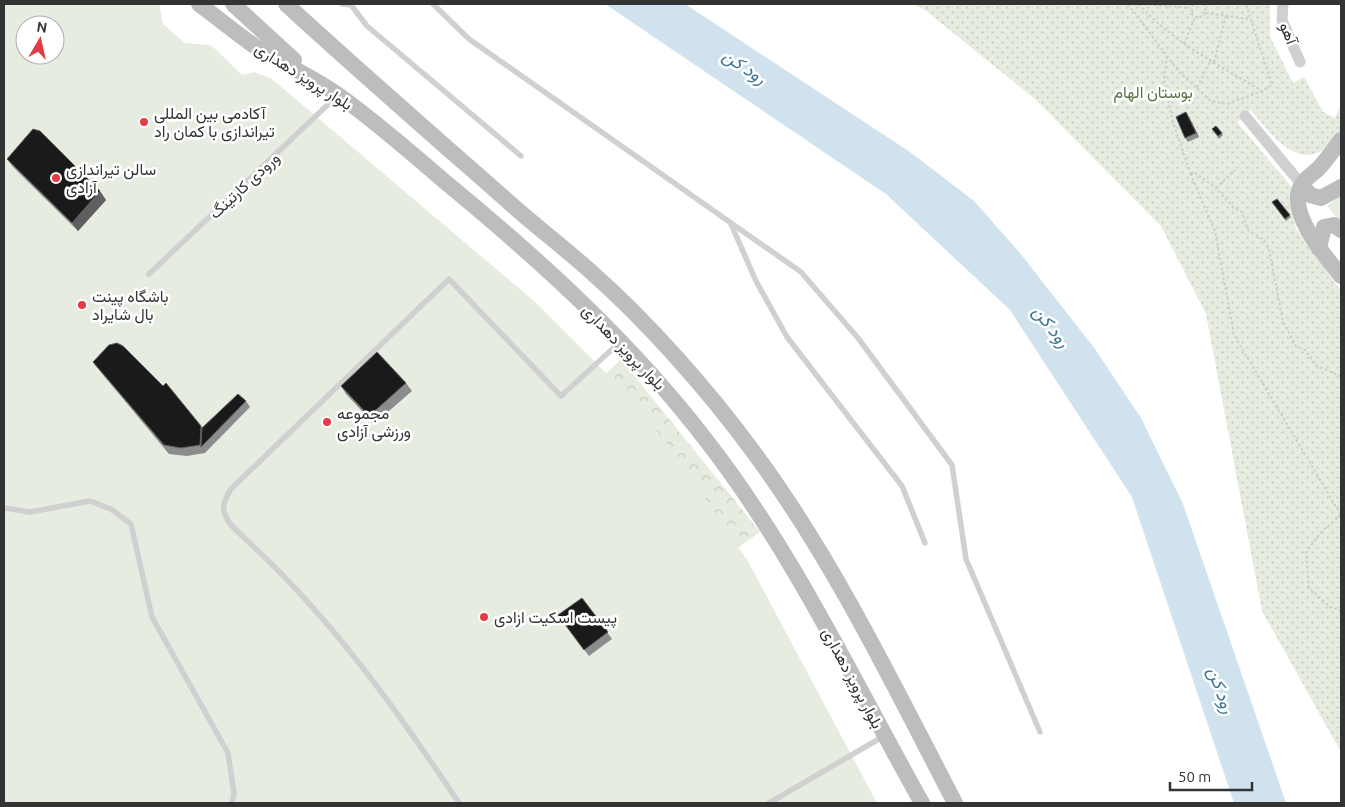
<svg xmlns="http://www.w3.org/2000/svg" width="1345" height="807" font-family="Ubuntu,Vazirmatn,sans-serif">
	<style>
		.grass { fill: url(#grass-dots) }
		.forest { fill: url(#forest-crowns) }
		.garden { fill: #e6ecdf; fill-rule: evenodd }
		.water { fill: #cfe2ee }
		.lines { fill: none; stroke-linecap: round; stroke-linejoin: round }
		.path { stroke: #cdcdcd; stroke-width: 2; stroke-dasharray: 2.5 2.5; stroke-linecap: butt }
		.lane { stroke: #d0d0d0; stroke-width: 5.5 }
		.street { stroke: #d0d0d0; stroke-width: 11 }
		.secondary { stroke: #bdbdbd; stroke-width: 16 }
		.wall { fill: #8c8c8c }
		.shaded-wall { fill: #5f5f5f }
		.building { fill: #1a1a1a; stroke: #5f5f5f }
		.poi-dot { fill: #e63946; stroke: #fff; stroke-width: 2 }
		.labels { text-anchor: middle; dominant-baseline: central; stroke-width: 5; stroke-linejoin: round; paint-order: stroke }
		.street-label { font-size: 16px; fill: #333; stroke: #fff }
		.park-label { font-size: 16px; fill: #56703f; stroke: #fff }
		.poi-label { font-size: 16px; fill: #333; stroke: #fff; text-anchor: start }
		.water-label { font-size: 18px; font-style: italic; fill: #3f7597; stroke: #fff }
	</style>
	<defs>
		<pattern id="grass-dots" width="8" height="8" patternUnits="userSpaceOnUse" patternTransform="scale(1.25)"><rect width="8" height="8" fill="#e6ecdf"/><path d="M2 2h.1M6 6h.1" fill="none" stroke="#c6cbc0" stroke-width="1.8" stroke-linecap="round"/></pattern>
		<pattern id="forest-crowns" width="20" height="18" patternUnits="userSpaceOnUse" patternTransform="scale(1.25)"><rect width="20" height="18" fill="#e6ecdf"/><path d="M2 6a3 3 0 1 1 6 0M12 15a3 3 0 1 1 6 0" fill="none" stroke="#c6cbc0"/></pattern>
	</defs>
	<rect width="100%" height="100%" fill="#fff"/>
	<!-- grass -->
	<path class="grass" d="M 913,4 L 1270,4 L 1270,37 L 1293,83 L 1304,77 L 1323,112 L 1335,118 L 1341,105 L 1341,134 C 1336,140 1330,146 1323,150 C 1294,169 1267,129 1251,110 L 1237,122 L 1295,191 L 1291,210 L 1296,229 L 1341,291 L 1341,752 L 1262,611 L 1206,314 L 1161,226 L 1035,99 L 925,10 Z"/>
	<!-- forest -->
	<polygon class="forest" points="621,359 760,532 707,570 516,461"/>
	<!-- garden -->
	<g class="garden">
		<path d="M 4,4 L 159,4 L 163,24 L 185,43 L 211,45 L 242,75 L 254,72 L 272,79 L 535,302 L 623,390 L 676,455 L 749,563 L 877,803 L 4,803 ZM 25,25 L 55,25 L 55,55 L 25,55 Z"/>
		<polygon points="1341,195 1341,222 1327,206"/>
	</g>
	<!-- water -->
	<polygon class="water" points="605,4 685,4 910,152 974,201 1020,253 1095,349 1141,418 1183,504 1286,803 1234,803 1132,497 1010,310 886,194"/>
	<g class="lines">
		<!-- path -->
		<g class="path">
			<polyline points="1128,4 1179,72 1211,101 1227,104 1262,91 1272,85 1246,4"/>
			<path d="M 1139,4 C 1172,42 1219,65 1262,91"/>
			<polyline points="1144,4 1190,8"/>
			<polyline points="1193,4 1191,14 1198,18 1206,13 1204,4"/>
			<polyline points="1206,13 1250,19"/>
			<polyline points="1184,44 1195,17"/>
			<polyline points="1167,56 1164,79 1172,119 1191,175"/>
			<polyline points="1214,62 1226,16"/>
			<polyline points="1197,87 1211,60"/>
			<polyline points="1216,188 1235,170"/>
			<polyline points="1341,376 1317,366 1305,350 1296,346 1283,322 1269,249 1264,240 1248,230 1242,212 1233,207 1216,188 1195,173 1191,175 1215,231 1234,335 1341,515"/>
			<polyline points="1341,515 1322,531 1306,552 1309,588 1329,606 1341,611"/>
		</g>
		<!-- lane -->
		<g class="lane">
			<polyline points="342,4 351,5 367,26 521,156"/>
			<polyline points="433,4 469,39 801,272 858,338 952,465 966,559 1040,732"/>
			<polyline points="731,224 756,281 787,337 902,486 925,543"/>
			<polyline points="149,274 337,96"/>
			<polyline points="4,508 30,512 90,501 111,509 131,524 152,617 228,753 234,793 232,803"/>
			<path d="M 459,803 C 408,727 354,650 291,584 C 272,563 251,545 231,525 C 220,510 222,504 231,489 L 449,279 L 561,396 L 619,343"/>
			<polyline points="769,803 884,736"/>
		</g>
		<!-- street -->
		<g class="street">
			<polyline points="1283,4 1282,20 1300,62"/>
			<polyline points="1245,116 1302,185"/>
		</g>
		<!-- secondary -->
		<g class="secondary">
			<path d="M 199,4 C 218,18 237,34 256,47 C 283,64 311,76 337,94 C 374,120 409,151 444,181 C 540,260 633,344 709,444 C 794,554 854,682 922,803"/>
			<polyline points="233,4 294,60"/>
			<path d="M 286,4 C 360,72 436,138 512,205 C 537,227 563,247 589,270 C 648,322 709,391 755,454 C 834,561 894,686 955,803"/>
			<path d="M 1341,140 C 1334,149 1327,159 1319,168 C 1314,173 1306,178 1302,184 C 1285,211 1325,256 1341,276"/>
			<polyline points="1302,185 1310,195 1321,198 1341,187"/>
			<polyline points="1319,248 1324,227 1334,225 1341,230"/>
		</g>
	</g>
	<!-- wall -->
	<g class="wall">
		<polygon points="1189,117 1199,137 1188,142 1185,138"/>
		<polygon points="1216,126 1223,135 1219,139 1212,129"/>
		<polygon points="7,159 106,200 78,231 13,167"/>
		<polygon points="1277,199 1291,217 1286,221 1272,202"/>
		<polygon points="93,362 202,428 246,401 250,407 205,453 187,456 169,454 99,370"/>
		<polygon points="406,383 412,391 374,424 346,394 341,386"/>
		<polygon points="582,598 612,639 589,656 558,615"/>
	</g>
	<!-- shaded-wall -->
	<g class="shaded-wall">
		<polygon points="1186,112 1189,117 1199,137 1196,133"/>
		<polygon points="100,191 106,200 78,231 72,223"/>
		<polygon points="201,426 206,434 201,447 200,445"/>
	</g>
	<!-- building -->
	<g class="building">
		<polygon points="1186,112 1196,133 1185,138 1176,117"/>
		<polygon points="1216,126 1222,133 1218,136 1212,129"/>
		<polygon points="33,129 40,131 100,191 72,223 7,159"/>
		<polygon points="1277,199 1290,215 1285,219 1272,202"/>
		<polygon points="117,343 123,346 163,386 166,383 201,426 200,445 181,448 164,445 93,362 109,345"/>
		<polygon points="377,352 406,383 369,416 341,386"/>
		<polygon points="238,394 246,401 201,447 202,428"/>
		<polygon points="582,598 608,632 584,650 558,615"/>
	</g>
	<!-- markers -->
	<g class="poi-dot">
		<circle cx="144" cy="122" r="5"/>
		<circle cx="56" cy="178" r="5"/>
		<circle cx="82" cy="305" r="5"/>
		<circle cx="327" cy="422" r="5"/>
		<circle cx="484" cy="617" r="5"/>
	</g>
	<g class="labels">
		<!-- street labels -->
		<g class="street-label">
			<text transform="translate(1289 33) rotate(69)">آهو</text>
			<text transform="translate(304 76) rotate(32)">بلوار پرویز دهداری</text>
			<text transform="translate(244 185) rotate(-43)">ورودی کارتینگ</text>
			<text transform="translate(624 347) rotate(46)">بلوار پرویز دهداری</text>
			<text transform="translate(853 678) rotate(62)">بلوار پرویز دهداری</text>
		</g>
		<!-- park labels -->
		<g class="park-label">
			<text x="1153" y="92">بوستان الهام</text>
		</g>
		<!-- poi labels -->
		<g class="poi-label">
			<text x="154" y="113">آکادمی بین المللی<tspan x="154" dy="18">تیراندازی با کمان راد</tspan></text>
			<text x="66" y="169">سالن تیراندازی<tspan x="66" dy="18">آزادی</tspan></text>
			<text x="92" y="296">باشگاه پینت<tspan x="92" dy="18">بال شایراد</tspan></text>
			<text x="337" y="413">مجموعه<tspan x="337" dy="18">ورزشی آزادی</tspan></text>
			<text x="494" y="617">پیست اسکیت ازادی</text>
		</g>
		<!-- water labels -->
		<g class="water-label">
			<text transform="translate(745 66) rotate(34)">رود کن</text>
			<text transform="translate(1052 326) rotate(52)">رود کن</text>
			<text transform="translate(1222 690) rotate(71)">رود کن</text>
		</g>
	</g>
	<!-- border -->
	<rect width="1345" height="807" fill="none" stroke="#333333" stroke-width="10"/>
	<!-- north arrow -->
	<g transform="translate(40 40) rotate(9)"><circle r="24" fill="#ffffff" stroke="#adadad"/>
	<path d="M0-4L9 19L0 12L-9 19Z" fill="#e63946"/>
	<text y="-8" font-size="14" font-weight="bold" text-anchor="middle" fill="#333333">N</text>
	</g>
	<!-- scale -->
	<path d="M1170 782v8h82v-8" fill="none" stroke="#333333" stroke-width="2.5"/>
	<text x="1178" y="782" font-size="15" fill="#333333" stroke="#ffffff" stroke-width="4" paint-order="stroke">50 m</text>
</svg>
